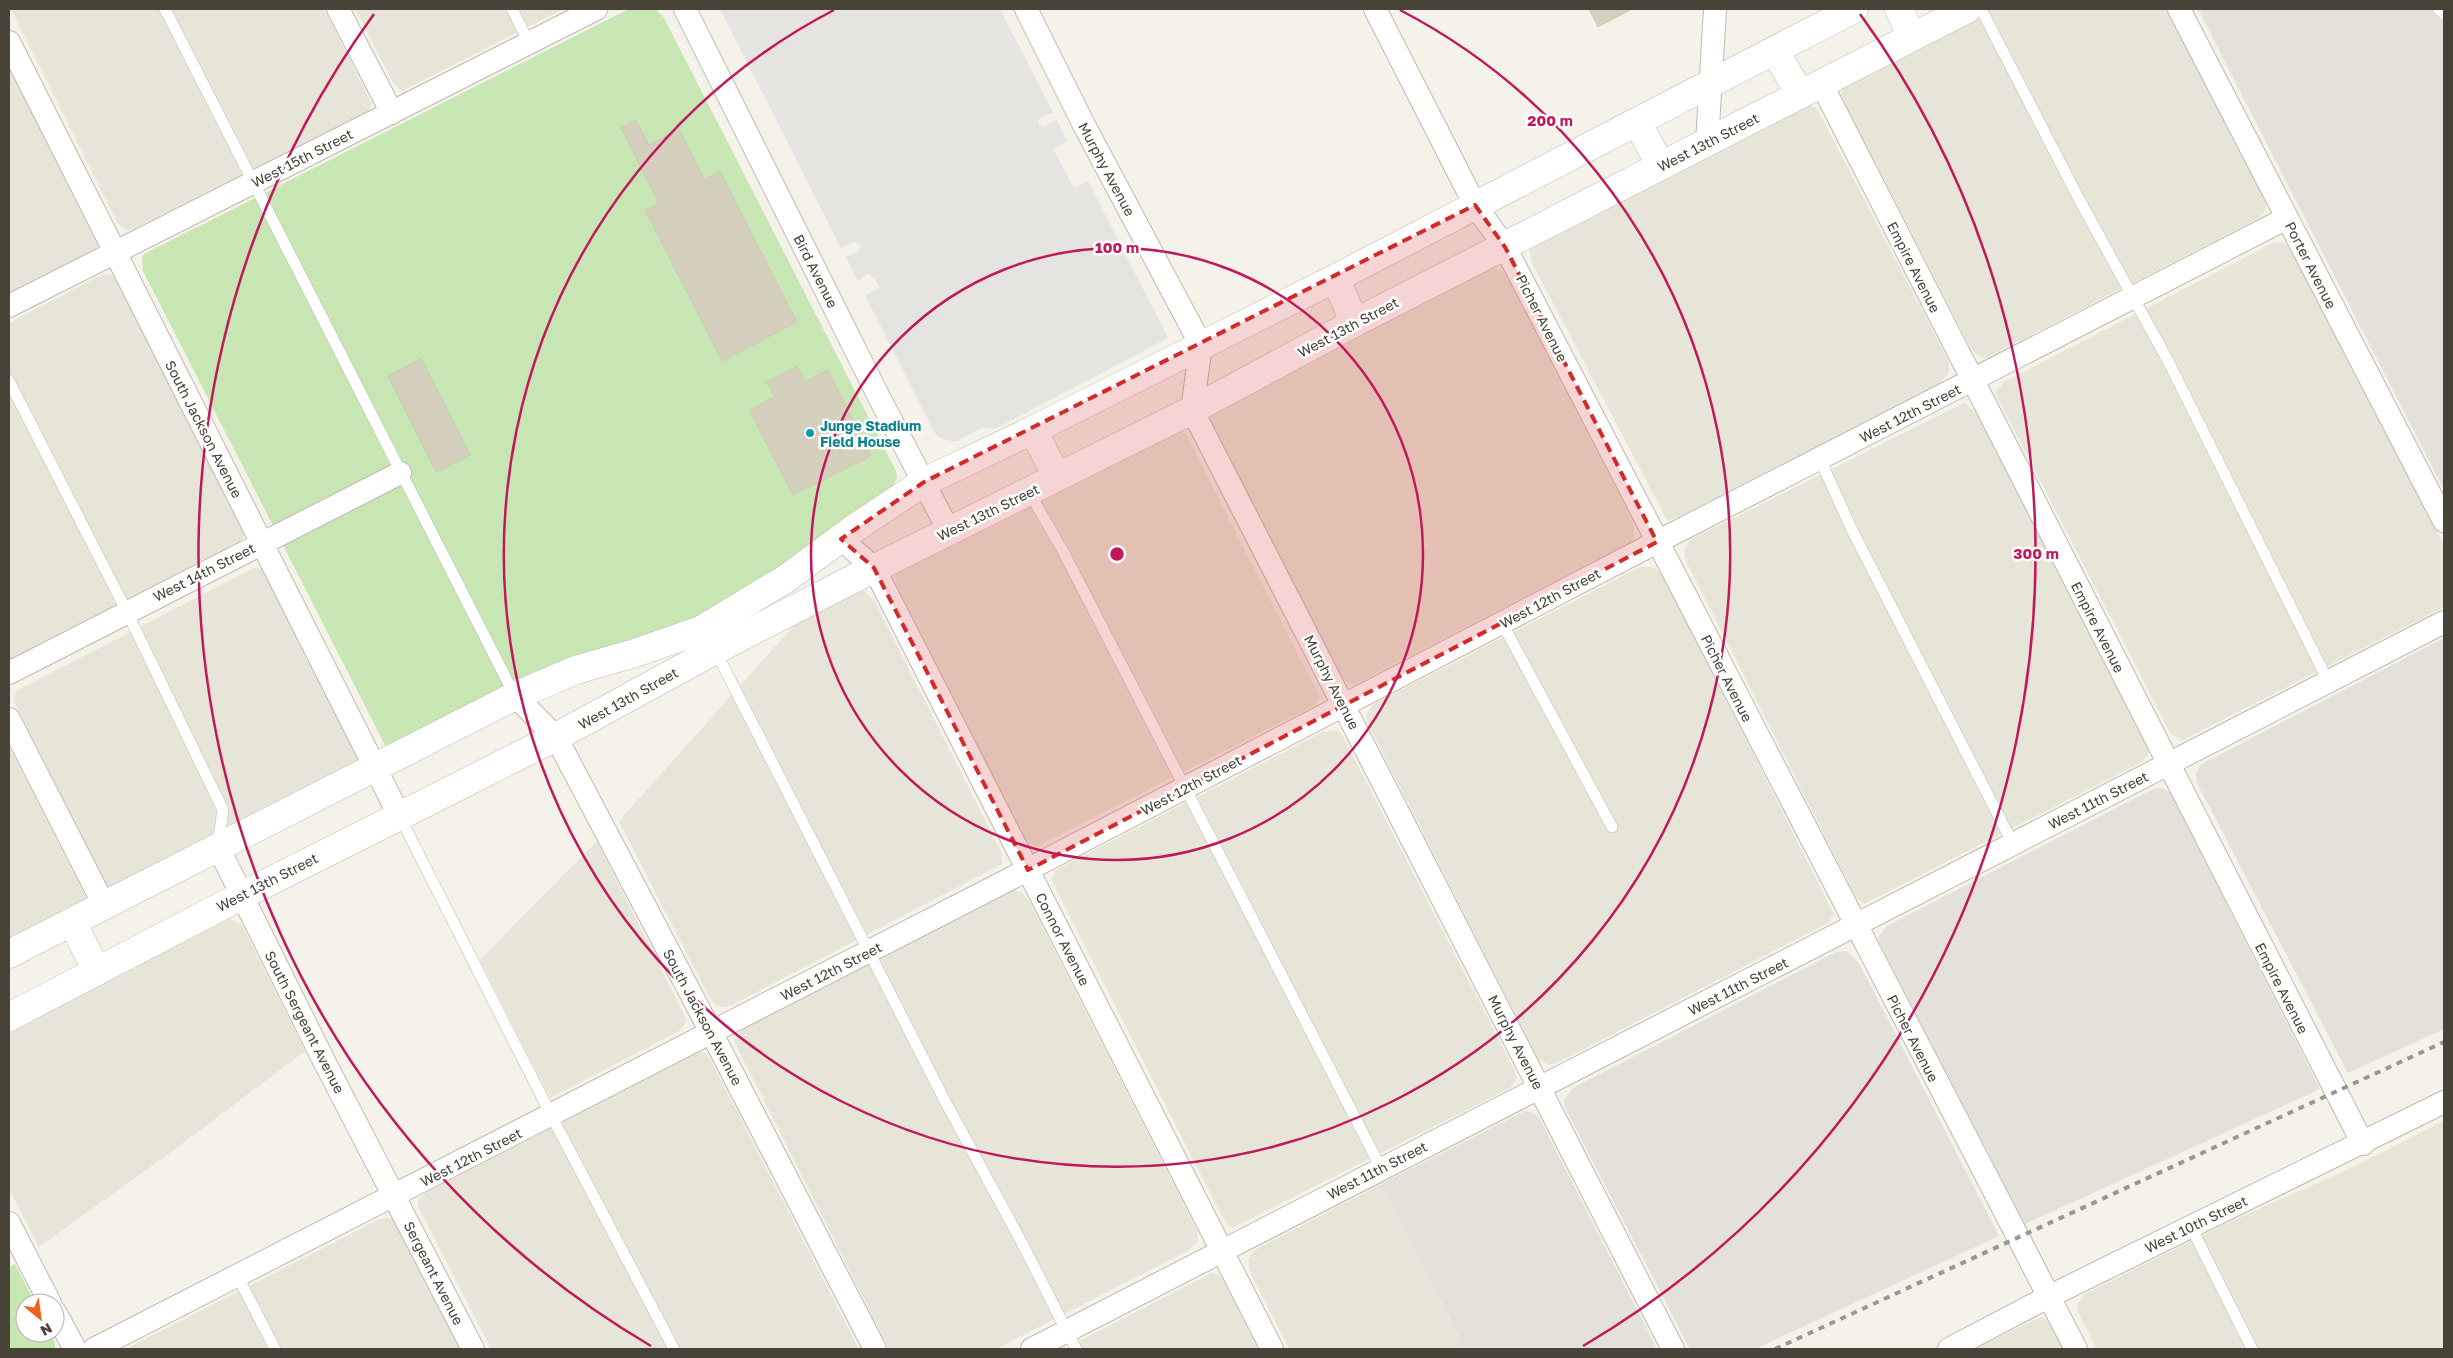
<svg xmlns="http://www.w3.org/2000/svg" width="2453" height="1358" font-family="'Golos Text',sans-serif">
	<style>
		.residential { fill: #e7e5d7 }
		.industrial { fill: #e3e1da }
		.green { fill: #c7e6b3 }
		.parking { fill: #e5e4e0 }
		.building { fill: #d5cfbe; stroke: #cfc8b2 }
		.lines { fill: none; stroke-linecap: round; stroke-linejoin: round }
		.service-casing { stroke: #bfbbab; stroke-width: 12 }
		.minor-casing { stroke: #bfbbab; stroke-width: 24 }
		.tertiary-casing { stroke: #bfbbab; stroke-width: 29 }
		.service { stroke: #fff; stroke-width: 11 }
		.minor { stroke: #fff; stroke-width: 22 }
		.tertiary { stroke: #fff; stroke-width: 28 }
		.rail { stroke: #979797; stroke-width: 4; stroke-dasharray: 6 6; stroke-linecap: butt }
		.marked { fill: #d62828; fill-opacity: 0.2; stroke: #d62828; stroke-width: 4; stroke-dasharray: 10 6; stroke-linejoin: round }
		.ring { fill: none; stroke: #c2185b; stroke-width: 2.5 }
		.culture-dot { fill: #0f9aa8; stroke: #fff; stroke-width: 2 }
		.labels { text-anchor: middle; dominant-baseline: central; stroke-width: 5; stroke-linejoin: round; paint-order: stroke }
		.street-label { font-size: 14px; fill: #474337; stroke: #fff }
		.culture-label { font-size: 14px; font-weight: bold; fill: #0d838f; stroke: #fff; text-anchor: start }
		.centre { fill: #c2185b; stroke: #fff; stroke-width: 2.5 }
		.ring-label { font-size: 15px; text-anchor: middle; font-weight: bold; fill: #c2185b; stroke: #fff; stroke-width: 5; stroke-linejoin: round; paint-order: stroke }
	</style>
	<rect width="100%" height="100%" fill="#f4f2e9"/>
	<!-- residential -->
	<g class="residential">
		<polygon points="11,9 324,9 372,104 366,112 133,229 127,230 118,224"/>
		<polygon points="355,9 563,9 402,91 394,84"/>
		<polygon points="1986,9 2168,9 2266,200 2266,207 2264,213 2255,220 1986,358 1976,354 1971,348 1842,98 1841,91 1842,86"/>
		<polygon points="9,64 99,245 96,249 9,293"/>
		<polygon points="1807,103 1817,109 1949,362 1949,373 1941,382 1679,517 1667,520 1531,261 1530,248 1534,244"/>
		<polygon points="2279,242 2286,243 2292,249 2444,545 2444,607 2183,740 2171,734 1997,397 1996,391 2004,382 2273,243"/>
		<polygon points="1491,267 1503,272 1507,278 1634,524 1634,537 1630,542 1356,684 1351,685 1344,680 1211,422 1210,412"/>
		<polygon points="110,274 119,281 244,531 244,536 238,544 9,661 9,323 101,275"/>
		<polygon points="1964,403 1975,411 2149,749 2148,755 2138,764 1864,904 1855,896 1685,559 1685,548 1690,540"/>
		<polygon points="1181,429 1186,434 1320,698 1315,705 1035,847 1026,841 896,583 895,576 897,572"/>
		<polygon points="259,567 264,571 361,761 112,890 106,884 14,701 16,691 252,569"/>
		<polygon points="1640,567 1652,567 1662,573 1834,914 1828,923 1557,1063 1549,1065 1538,1059 1367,722 1366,715 1372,705"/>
		<polygon points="859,590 865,592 875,602 1002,854 1002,864 730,1006 722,1007 716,1005 709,997 619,821 797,622"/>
		<polygon points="1337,730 1341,733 1515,1071 1517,1079 1510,1088 1232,1228 1225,1222 1051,879 1056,870 1323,732"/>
		<polygon points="9,747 85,895 85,900 83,905 9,946"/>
		<polygon points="597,841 687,1021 681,1030 550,1098 480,960"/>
		<polygon points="1013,891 1020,891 1028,899 1197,1230 1198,1242 1189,1250 996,1349 889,1349 734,1041 736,1036 748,1026"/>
		<polygon points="229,918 242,926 305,1051 171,1152 39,1247 9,1189 9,1029"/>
		<polygon points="698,1052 705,1053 710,1059 859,1349 491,1349 418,1206 418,1201 425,1193"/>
		<polygon points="2444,1121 2444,1349 2097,1349 2078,1312 2077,1305 2083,1295 2232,1221 2349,1169"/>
		<polygon points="1381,1184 1460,1339 1454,1349 1289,1349 1250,1272 1248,1260 1251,1255 1255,1250"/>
		<polygon points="387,1218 393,1219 397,1224 461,1349 126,1349 380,1219"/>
		<polygon points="1212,1273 1218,1274 1225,1284 1258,1349 1064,1349"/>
		<polygon points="2041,1317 2051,1322 2065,1349 1974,1349"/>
	</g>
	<!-- industrial -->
	<g class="industrial">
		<polygon points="2198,9 2444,9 2444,490"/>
		<polygon points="2444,638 2444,1029 2348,1073 2197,783 2196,774 2200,765"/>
		<polygon points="2162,788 2170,792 2320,1089 2025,1224 1879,942 1878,937 1887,926 2153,789"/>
		<polygon points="1847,951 1859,963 1999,1236 1755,1349 1690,1349 1565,1108 1564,1100 1573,1088 1836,952"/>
		<polygon points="1525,1111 1533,1113 1539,1117 1657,1349 1454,1349 1460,1338 1381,1184"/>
	</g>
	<!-- green -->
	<g class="green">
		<polygon points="629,9 655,9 664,18 896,471 897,478 890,492 733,607 392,746 385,745 143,271 142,259 144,254"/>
		<polygon points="15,1264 35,1303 25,1303 25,1333 50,1333 55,1344 55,1349 9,1349 9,1268"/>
	</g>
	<!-- parking -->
	<polygon class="parking" points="720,9 1000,9 1053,112 1039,119 1039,124 1043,127 1057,120 1067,141 1056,147 1054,151 1074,188 1088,181 1168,338 995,429 981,428 957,441 950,441 939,437 934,432 865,295 880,288 875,279 868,274 858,281 846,257 859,251 861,245 854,242 841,248"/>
	<!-- building -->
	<g class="building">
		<polygon points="1589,9 1632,9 1598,27"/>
		<polygon points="636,120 649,145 679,130 704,180 720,172 797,322 722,361 645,210 659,203 621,128"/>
		<polygon points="421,359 470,455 436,472 388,376"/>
		<polygon points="797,367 805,382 828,370 871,456 793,495 749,410 775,397 767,382"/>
	</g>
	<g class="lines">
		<!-- service casing -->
		<g class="service-casing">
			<g id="service">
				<polyline points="165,9 515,696"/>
				<polyline points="512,9 529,43"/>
				<polyline points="1981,9 2080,201 2167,359 2329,683"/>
				<polyline points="2438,9 2444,14"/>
				<polyline points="9,381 127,612 223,810 218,845"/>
				<polyline points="1820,459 1851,528 2013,844"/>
				<polyline points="1029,492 1064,553 1381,1168"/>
				<polyline points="1502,623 1612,827"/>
				<polyline points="715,650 945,1101 1022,1243 1076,1349"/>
				<polyline points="399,815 551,1115 674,1349"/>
				<polyline points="2191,1227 2252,1349"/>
				<polyline points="237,1275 275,1349"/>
			</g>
		</g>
		<!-- minor casing -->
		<g class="minor-casing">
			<g id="minor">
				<polyline points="338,9 392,113"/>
				<polyline points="685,9 881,401 949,531"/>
				<polyline points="1026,9 1084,125 1201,345 1192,410 1673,1349"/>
				<polyline points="1375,9 1475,205 1505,247 2076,1349"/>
				<polyline points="2179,9 2444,521"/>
				<polyline points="9,42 399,815"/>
				<polyline points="1821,83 2363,1144"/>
				<polyline points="1707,143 1715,9"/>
				<polyline points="9,306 596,9"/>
				<polyline points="841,539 874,568 1272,1349"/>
				<polyline points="9,673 400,473"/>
				<polyline points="515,696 556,737 722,1053 875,1349"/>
				<polyline points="9,719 104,905"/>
				<polyline points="218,847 323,1059 473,1349"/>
				<polyline points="9,1223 50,1303"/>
				<polyline points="55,1312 75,1349"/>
				<polyline points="94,1349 1004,882 1657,542 2287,218"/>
				<polyline points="1032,1349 2444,622"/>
				<polyline points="1949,1349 2048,1297 2444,1102"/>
			</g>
		</g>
		<!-- tertiary casing -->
		<g class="tertiary-casing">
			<g id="tertiary">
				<polyline points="1899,9 1912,37"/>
				<polyline points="1775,51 1800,94"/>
				<polyline points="1637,122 1661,166"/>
				<polyline points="1336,278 1354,323"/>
				<polyline points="1033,430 1057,477"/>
				<polyline points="72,922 97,971"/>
				<polyline points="9,954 515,696 576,670 635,653 701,630 787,578 852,530 924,482 1033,430 1336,278 1854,9"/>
				<polyline points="9,1017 241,896 556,737 708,654 849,581 1192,410 1354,323 1967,9"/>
			</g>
		</g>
		<!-- service -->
		<use href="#service" class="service"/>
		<!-- minor -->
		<use href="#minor" class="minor"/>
		<!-- tertiary -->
		<use href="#tertiary" class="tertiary"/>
		<!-- rail -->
		<polyline class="rail" points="1775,1349 2444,1042"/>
	</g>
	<!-- marked area -->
	<path class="marked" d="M 1475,205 L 1505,247 L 1657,542 L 1028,870 L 874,568 L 841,539 L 924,482 Z"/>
	<!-- distance rings -->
	<g class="ring">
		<circle cx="1117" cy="554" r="306"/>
		<path d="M1400 10A613 613 0 1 1 834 10"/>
		<path d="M651 1346A919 919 0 0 1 374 14M1860 14A919 919 0 0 1 1583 1346"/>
	</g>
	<!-- markers -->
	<circle class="culture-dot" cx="810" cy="433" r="5"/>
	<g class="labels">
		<!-- street labels -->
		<g class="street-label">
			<text transform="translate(1708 142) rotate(-27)">West 13th Street</text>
			<text transform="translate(302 158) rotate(-27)">West 15th Street</text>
			<text transform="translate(1107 169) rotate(62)">Murphy Avenue</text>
			<text transform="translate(2311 265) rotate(63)">Porter Avenue</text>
			<text transform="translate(1914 267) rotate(63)">Empire Avenue</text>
			<text transform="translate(816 271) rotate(63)">Bird Avenue</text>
			<text transform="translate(1542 318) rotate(63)">Picher Avenue</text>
			<text transform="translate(1348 327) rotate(-28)">West 13th Street</text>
			<text transform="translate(1910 413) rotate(-27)">West 12th Street</text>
			<text transform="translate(204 429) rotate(63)">South Jackson Avenue</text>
			<text transform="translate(988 512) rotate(-26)">West 13th Street</text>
			<text transform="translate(204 572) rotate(-27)">West 14th Street</text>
			<text transform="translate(1550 598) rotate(-28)">West 12th Street</text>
			<text transform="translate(2098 627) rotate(63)">Empire Avenue</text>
			<text transform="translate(1727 678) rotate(63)">Picher Avenue</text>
			<text transform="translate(1332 682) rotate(63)">Murphy Avenue</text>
			<text transform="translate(628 698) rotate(-29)">West 13th Street</text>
			<text transform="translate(1191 785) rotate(-28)">West 12th Street</text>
			<text transform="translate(2098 800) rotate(-27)">West 11th Street</text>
			<text transform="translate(267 882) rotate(-27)">West 13th Street</text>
			<text transform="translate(1063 939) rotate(63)">Connor Avenue</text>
			<text transform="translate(831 971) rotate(-27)">West 12th Street</text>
			<text transform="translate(1738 986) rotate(-27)">West 11th Street</text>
			<text transform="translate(2282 988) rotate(63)">Empire Avenue</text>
			<text transform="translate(703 1017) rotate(62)">South Jackson Avenue</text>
			<text transform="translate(305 1022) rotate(63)">South Sergeant Avenue</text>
			<text transform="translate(1913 1038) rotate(63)">Picher Avenue</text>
			<text transform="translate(1516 1042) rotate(63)">Murphy Avenue</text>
			<text transform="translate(471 1157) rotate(-27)">West 12th Street</text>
			<text transform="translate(1377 1170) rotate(-27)">West 11th Street</text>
			<text transform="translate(2196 1224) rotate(-26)">West 10th Street</text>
			<text transform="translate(434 1273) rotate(63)">Sergeant Avenue</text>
		</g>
		<!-- culture labels -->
		<g class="culture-label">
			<text x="820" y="425">Junge Stadium<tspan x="820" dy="16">Field House</tspan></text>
		</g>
	</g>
	<circle cx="1117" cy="554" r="8" class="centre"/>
	<g class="ring-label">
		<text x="1550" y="126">200 m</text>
		<text x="1117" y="253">100 m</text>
		<text x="2036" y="559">300 m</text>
	</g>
	<!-- border -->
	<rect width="2453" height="1358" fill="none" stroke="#474337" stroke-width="20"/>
	<!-- north arrow -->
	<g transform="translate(40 1318) rotate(151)"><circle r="24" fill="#ffffff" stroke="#b5b4af"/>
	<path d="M0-4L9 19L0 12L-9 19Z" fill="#f26021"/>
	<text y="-8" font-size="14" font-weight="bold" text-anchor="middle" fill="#474337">N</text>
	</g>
</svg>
